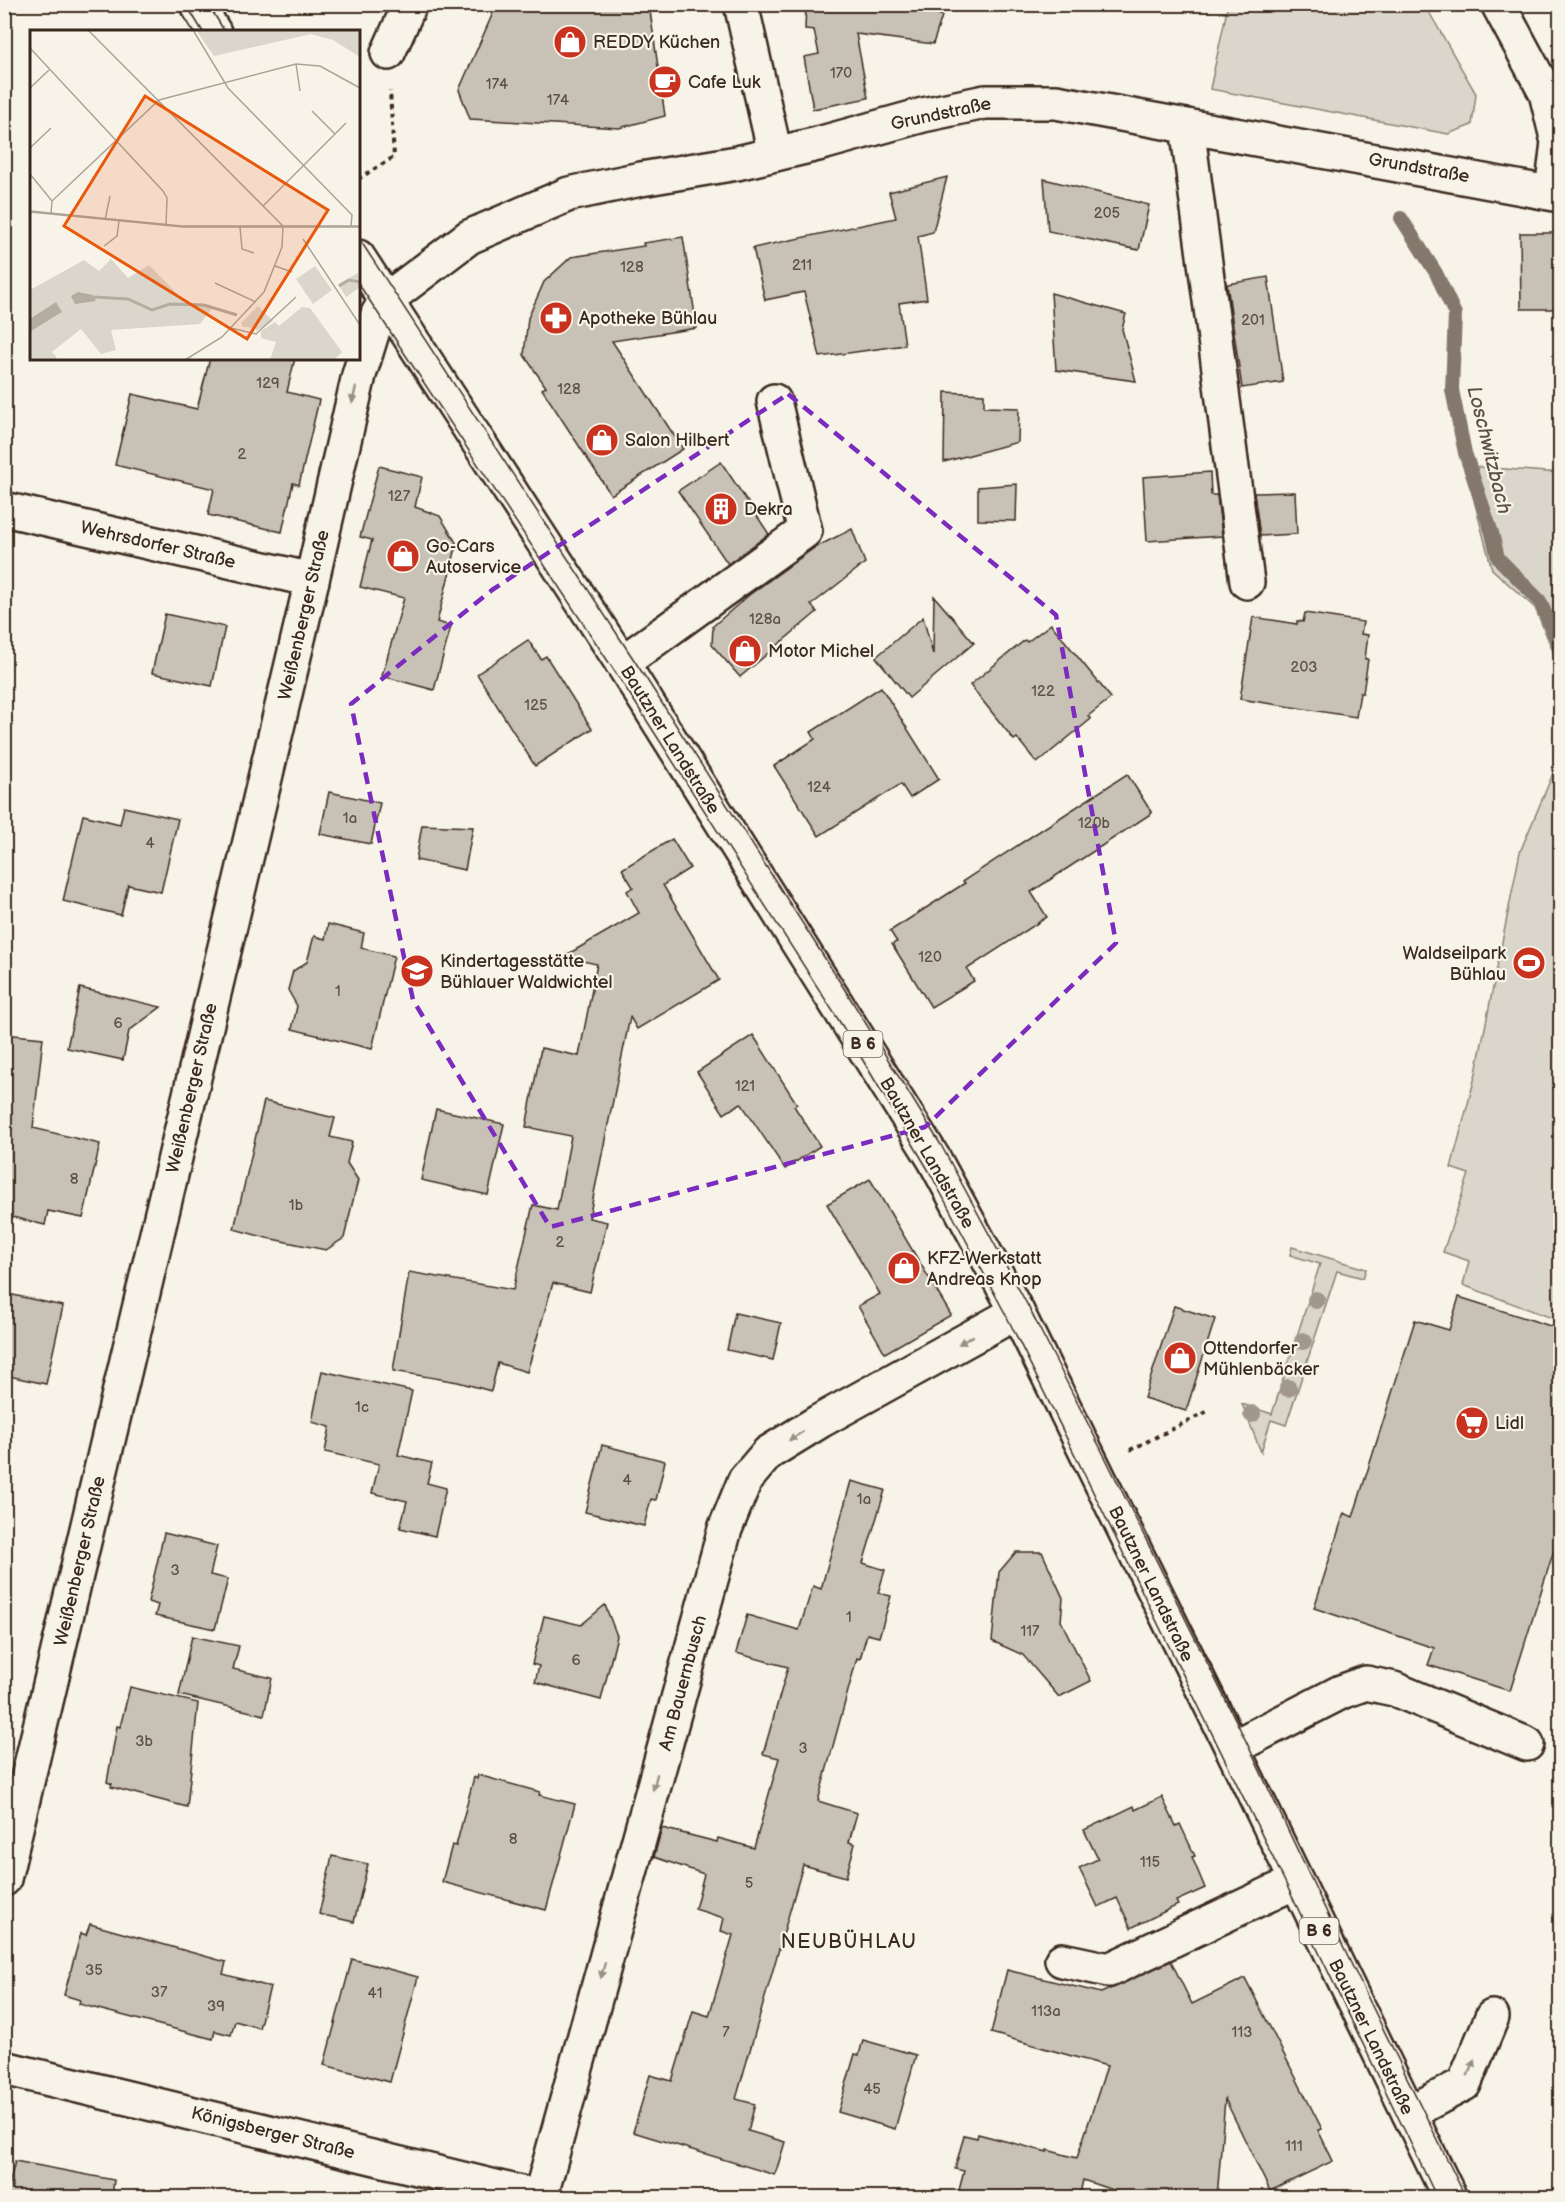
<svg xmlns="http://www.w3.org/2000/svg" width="1565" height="2202" font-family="'Balsamiq Sans',sans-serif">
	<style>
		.green { fill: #dbd6cb; stroke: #8b8074; stroke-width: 1.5 }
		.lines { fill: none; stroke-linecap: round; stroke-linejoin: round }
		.stream { stroke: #84786c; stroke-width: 14 }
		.building { fill: #c8c1b6; stroke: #3b2a1e; stroke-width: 1.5 }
		.minor-casing { stroke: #3b2a1e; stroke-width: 38 }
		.major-casing { stroke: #3b2a1e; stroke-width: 38 }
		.path { stroke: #3b2a1e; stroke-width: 4; stroke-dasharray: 4.5 4.5; stroke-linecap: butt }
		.minor { stroke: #f7f3e8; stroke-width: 33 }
		.major { stroke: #f7f3e8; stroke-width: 33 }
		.tram { stroke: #3b2a1e; stroke-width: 1.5 }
		.tree { fill: #a1978c }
		.oneway { fill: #998e83 }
		.marked { fill: none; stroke: #7b2cbf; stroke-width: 4.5; stroke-dasharray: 12 8; stroke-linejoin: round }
		.labels { text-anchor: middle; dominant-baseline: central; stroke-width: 4.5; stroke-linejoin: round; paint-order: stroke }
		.number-label { font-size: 15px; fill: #5e5044 }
		.shield { fill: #f7f3e8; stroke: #73665b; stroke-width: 1.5 }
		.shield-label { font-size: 16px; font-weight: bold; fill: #3b2a1e }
		.poi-label { font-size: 18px; fill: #3b2a1e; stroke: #f7f3e8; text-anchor: start }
		.street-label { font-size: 18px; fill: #3b2a1e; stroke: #f7f3e8 }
		.water-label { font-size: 20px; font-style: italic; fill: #5f5145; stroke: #f7f3e8 }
		.neighbourhood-label { font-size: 20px; letter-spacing: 1.5px; fill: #3b2a1e; stroke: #f7f3e8 }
		.inset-river { fill: none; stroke: #b4aca0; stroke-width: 3 }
		.inset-road { fill: none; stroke: #aca397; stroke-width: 1.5 }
		.view { fill: #e8590c; fill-opacity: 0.15; stroke: #e8590c; stroke-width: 3 }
		.inset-edge { fill: none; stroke: #3b2a1e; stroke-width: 3 }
	</style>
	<rect width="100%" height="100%" fill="#f7f3e8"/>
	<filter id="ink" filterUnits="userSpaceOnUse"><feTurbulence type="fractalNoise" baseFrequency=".0167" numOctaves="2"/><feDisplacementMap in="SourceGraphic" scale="12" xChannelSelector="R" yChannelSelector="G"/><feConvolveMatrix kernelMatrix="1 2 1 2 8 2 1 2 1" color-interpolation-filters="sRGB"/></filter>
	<g filter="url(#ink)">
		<!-- green -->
		<g class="green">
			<polygon points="1425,5 1476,94 1472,125 1448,134 1210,89 1228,5"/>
			<polygon points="1465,466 1560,473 1560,668 1535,608 1492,569"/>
			<polygon points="1560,757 1560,1321 1463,1285 1469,1261 1443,1252 1469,1174 1451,1168 1476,1073 1520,852"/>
			<polygon points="1292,1247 1366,1269 1363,1278 1337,1271 1286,1425 1271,1420 1261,1452 1242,1404 1272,1414 1320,1264 1290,1255"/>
		</g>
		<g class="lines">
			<!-- stream -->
			<polyline class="stream" points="1401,218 1436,273 1455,314 1452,390 1465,453 1492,533 1498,558 1540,601 1560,648"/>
		</g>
		<!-- building -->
		<g class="building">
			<polygon points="497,4 649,4 665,116 619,128 470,119 459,90"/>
			<polygon points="806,4 922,4 942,16 933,44 856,34 868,98 813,109 804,57 819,54 814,30 805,29"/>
			<polygon points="947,177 933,232 918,236 927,299 899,303 905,345 820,357 804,292 765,300 753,248 896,218 889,192"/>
			<polygon points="1044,179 1149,205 1139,250 1048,231"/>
			<polygon points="1520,233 1557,233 1559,309 1521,309"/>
			<polygon points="683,237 697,328 612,341 683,449 611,495 542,389 546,387 524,355 528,318 544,282 571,257 644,246 643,243"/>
			<polygon points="1268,277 1283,382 1242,388 1227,284"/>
			<polygon points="1051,293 1126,314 1122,329 1136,381 1056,370"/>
			<polygon points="210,358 295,358 287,392 319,400 299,485 293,483 282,532 208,515 214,489 115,465 132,394 197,409"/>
			<polygon points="945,392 984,394 984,407 1019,408 1018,442 944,462"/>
			<polygon points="721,462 769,534 728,564 678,491"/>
			<polygon points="379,466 422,477 415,507 440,516 457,544 437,622 451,626 434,690 382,676 404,598 360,587 372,540 360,537"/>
			<polygon points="1210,472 1211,495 1217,495 1222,536 1147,541 1143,477"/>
			<polygon points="1017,484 1016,521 978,520 978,487"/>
			<polygon points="1295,492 1297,534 1260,536 1254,493"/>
			<polygon points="852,529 865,563 811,605 817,612 740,677 712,645 713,626 749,595 814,548"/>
			<polygon points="934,596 974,643 909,698 876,657 923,617 933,654"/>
			<polygon points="1305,613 1363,622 1361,634 1368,635 1365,659 1368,659 1363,693 1360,693 1356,717 1240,699 1253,617 1297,624 1297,621 1303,622"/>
			<polygon points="165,614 225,627 212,686 152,673"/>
			<polygon points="1051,624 1111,698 1088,716 1091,719 1037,763 1017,738 1014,740 970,685 1025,640 1027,642"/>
			<polygon points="528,640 541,659 546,656 592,729 535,766 477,674"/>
			<polygon points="881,687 939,779 910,798 901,784 819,836 774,766 815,739 811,732"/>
			<polygon points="1127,774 1152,813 1031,892 1047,917 967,969 974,981 931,1007 892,944 897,942 890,931 965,883 963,881"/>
			<polygon points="329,792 380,803 371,844 320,834"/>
			<polygon points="124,807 178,819 161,892 128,885 121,915 63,901 83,815 120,824"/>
			<polygon points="422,825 473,827 465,870 416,860"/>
			<polygon points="672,839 690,868 663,885 719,980 637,1029 630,1017 589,1218 607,1222 590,1292 553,1283 527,1372 498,1363 491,1391 458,1382 393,1371 409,1272 513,1290 533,1205 557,1210 571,1136 526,1127 541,1048 579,1056 597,964 563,957 639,913 627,891 633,887 622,869"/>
			<polygon points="328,924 364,933 361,948 394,956 372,1049 292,1029 297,1006 288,990 293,971 307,962 314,936 325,939"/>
			<polygon points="80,988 161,1007 129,1031 123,1060 67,1048"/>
			<polygon points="4,1034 43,1038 33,1128 100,1144 83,1218 48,1211 45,1225 4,1215"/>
			<polygon points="753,1035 797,1104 794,1106 820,1146 785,1169 741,1103 724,1114 697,1072"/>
			<polygon points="264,1101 335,1118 330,1137 352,1142 347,1163 358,1180 344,1238 326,1250 267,1238 234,1229"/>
			<polygon points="436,1109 504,1124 488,1195 421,1180"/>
			<polygon points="870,1179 951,1315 885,1353 858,1306 880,1294 827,1204"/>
			<polygon points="4,1293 63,1306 46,1384 4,1375"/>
			<polygon points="1459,1297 1560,1329 1560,1531 1510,1691 1428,1665 1434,1648 1314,1608 1344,1513 1353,1517 1415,1320 1449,1330"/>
			<polygon points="1174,1306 1215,1319 1186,1411 1144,1398"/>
			<polygon points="735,1313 781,1323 773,1360 727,1350"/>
			<polygon points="322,1371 412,1391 398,1455 432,1463 427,1483 446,1488 435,1536 400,1528 407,1501 372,1493 379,1464 325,1452 330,1427 312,1422"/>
			<polygon points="602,1445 665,1461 656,1500 651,1499 644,1526 585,1512"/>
			<polygon points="851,1481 885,1490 863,1563 885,1570 878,1593 891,1596 879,1637 867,1634 860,1659 857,1658 818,1801 857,1813 849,1842 855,1844 846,1877 803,1865 736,2099 755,2104 748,2131 785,2142 775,2175 633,2132 650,2075 672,2081 693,2011 709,2016 733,1935 721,1931 724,1918 695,1909 704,1874 654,1857 662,1828 717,1842 718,1838 754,1848 779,1758 763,1754 788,1667 736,1653 747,1615 799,1630 813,1586 821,1589"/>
			<polygon points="164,1533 217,1546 210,1575 228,1579 215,1629 155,1616 158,1605 148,1602"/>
			<polygon points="1016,1552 1042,1552 1063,1598 1061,1621 1091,1681 1059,1697 1023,1655 992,1641 999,1572"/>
			<polygon points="605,1605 617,1636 601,1700 535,1682 539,1666 532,1664 544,1616 581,1625"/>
			<polygon points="192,1636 239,1646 233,1669 272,1678 264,1715 179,1695"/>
			<polygon points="130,1687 198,1703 187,1807 111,1787 112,1784 107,1782 117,1726 120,1727"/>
			<polygon points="478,1775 540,1792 539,1795 575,1804 546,1910 442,1882 452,1845 456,1846 474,1777 477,1779"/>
			<polygon points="1162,1797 1176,1826 1180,1824 1195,1856 1192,1857 1205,1888 1176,1901 1178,1905 1131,1928 1117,1898 1098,1907 1079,1868 1098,1859 1084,1830 1134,1806 1135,1810"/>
			<polygon points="332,1856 368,1864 354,1922 319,1914"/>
			<polygon points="90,1924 226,1962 223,1974 270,1987 259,2028 235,2021 231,2035 215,2031 213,2039 79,2004 80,2000 64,1995 81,1933 86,1935"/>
			<polygon points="352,1959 418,1977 390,2082 324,2065"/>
			<polygon points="1171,1961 1192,2004 1245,1978 1322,2129 1318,2130 1333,2161 1270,2191 1225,2099 1217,2198 1136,2198 1083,2180 1079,2198 957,2198 964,2171 955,2169 964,2135 977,2138 978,2134 1047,2152 1047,2150 1077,2158 1107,2066 991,2033 1007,1970 1101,1993"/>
			<polygon points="863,2040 916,2055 895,2129 838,2112 855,2054 859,2055"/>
			<polygon points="15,2161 114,2180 112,2198 6,2198"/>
		</g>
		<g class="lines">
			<!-- minor casing -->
			<g class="minor-casing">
				<g id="minor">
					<polyline points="741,4 775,154"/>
					<polyline points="1498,4 1546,93 1558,142 1552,192"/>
					<polyline points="388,53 410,4"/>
					<polyline points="1187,126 1247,582"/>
					<polyline points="4,509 312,580"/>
					<polyline points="622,663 805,531 774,401"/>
					<polyline points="1232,1748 1341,1692 1366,1683 1394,1689 1527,1744"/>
					<polyline points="4,1879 312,580 359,375 378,314 386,300"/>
					<polyline points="1062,1960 1109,1970 1295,1882"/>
					<polyline points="4,2068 541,2198"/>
					<polyline points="1409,2113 1464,2084 1492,2017"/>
					<polyline points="540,2198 725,1529 745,1480 768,1453 820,1421 1017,1312"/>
				</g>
			</g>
			<!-- major casing -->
			<g class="major-casing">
				<g id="major">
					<polyline points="197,4 214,32"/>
					<polyline points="358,257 622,663 934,1159 1017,1312 1232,1748 1450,2198"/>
					<polyline points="386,300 469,237 569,194 641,179 737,163 818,144 923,115 985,102 1056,102 1560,195"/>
				</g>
			</g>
			<!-- path -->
			<g class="path">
				<polyline points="358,179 394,157 390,91"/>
				<polyline points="1130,1450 1210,1410"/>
			</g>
			<!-- minor -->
			<use href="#minor" class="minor"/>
			<!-- major -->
			<use href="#major" class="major"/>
			<!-- tram -->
			<g class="tram">
				<polyline points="186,4 203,32"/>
				<polyline points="208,4 225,32"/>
				<polyline points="358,237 651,686 847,993 941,1145 1028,1306 1107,1461 1246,1741 1346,1953 1466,2198"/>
				<polyline points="358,283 631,696 843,1027 929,1171 1007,1317 1287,1886 1437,2198"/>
			</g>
		</g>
		<!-- trees -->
		<g class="tree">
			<circle cx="1316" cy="1300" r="9"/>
			<circle cx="1303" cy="1341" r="9"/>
			<circle cx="1288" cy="1388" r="9"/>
			<circle cx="1252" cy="1414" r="9"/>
		</g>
		<!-- one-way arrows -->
		<defs><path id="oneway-solid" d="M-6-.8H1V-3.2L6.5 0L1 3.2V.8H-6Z" transform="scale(1.5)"/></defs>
		<g class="oneway">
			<use href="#oneway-solid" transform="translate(354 395) rotate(103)"/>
			<use href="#oneway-solid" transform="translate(966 1340) rotate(151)"/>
			<use href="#oneway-solid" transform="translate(796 1436) rotate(148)"/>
			<use href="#oneway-solid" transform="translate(655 1782) rotate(105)"/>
			<use href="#oneway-solid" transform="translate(603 1970) rotate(105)"/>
			<use href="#oneway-solid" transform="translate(1471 2068) rotate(-67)"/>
		</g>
	</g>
	<!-- marked area -->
	<path class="marked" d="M 788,394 L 1056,615 L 1116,943 L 925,1127 L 550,1227 L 413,1000 L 351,704 L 492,590 Z"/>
	<!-- icons -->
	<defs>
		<g id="shop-disc" transform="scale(1.725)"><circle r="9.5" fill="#c8321e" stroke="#f7f3e8"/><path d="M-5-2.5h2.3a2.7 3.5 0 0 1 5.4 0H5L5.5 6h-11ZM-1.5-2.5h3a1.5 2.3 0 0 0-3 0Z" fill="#fff"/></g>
		<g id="cafe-disc" transform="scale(1.725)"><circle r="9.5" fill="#c8321e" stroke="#f7f3e8"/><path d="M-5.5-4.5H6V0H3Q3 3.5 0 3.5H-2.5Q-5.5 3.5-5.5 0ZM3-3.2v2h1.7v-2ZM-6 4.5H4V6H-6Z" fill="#fff"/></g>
		<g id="pharmacy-disc" transform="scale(1.725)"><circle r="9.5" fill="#c8321e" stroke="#f7f3e8"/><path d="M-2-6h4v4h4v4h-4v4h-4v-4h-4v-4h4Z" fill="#fff"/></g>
		<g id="building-disc" transform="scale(1.725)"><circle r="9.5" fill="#c8321e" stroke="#f7f3e8"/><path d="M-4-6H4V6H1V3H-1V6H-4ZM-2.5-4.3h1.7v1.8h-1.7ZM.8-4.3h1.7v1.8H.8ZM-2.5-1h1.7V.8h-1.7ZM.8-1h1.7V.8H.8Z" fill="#fff"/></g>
		<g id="stadium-disc" transform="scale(1.725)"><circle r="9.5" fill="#c8321e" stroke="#f7f3e8"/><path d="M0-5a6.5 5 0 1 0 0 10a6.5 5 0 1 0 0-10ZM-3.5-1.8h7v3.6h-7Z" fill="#fff"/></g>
		<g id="school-disc" transform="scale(1.725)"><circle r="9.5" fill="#c8321e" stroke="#f7f3e8"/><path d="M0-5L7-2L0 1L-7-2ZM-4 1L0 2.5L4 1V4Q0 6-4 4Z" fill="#fff"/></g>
		<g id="supermarket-disc" transform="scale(1.725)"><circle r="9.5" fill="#c8321e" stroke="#f7f3e8"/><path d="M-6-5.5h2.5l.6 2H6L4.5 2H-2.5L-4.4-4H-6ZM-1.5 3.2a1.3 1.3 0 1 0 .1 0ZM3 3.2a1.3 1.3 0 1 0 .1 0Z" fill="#fff"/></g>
	</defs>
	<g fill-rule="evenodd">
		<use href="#shop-disc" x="570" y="42"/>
		<use href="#cafe-disc" x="665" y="82"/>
		<use href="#pharmacy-disc" x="556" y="318"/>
		<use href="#shop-disc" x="602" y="440"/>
		<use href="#building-disc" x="721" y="509"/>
		<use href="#shop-disc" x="403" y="556"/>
		<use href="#shop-disc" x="745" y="651"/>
		<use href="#stadium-disc" x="1529" y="963"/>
		<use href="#school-disc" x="417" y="971"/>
		<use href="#shop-disc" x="904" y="1268"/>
		<use href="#shop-disc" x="1180" y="1358"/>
		<use href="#supermarket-disc" x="1472" y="1423"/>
	</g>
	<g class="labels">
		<!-- number labels -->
		<g class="number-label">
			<text x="841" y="73">170</text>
			<text x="497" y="84">174</text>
			<text x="558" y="100">174</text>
			<text x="1107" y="213">205</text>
			<text x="802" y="265">211</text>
			<text x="632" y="267">128</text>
			<text x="1253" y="320">201</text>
			<text x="268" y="383">129</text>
			<text x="569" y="389">128</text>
			<text x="242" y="454">2</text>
			<text x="399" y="496">127</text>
			<text x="765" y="619">128a</text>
			<text x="1304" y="667">203</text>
			<text x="1043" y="691">122</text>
			<text x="536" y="705">125</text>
			<text x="819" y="787">124</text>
			<text x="350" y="818">1a</text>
			<text x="1094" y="823">120b</text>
			<text x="150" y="843">4</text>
			<text x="930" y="957">120</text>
			<text x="338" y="991">1</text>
			<text x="118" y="1023">6</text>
			<text x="745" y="1086">121</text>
			<text x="74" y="1179">8</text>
			<text x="296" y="1205">1b</text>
			<text x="560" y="1242">2</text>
			<text x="362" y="1407">1c</text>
			<text x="627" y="1480">4</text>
			<text x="864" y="1499">1a</text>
			<text x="175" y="1570">3</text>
			<text x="849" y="1617">1</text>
			<text x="1030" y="1631">117</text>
			<text x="576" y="1660">6</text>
			<text x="144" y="1741">3b</text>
			<text x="803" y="1748">3</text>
			<text x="513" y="1839">8</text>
			<text x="1150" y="1862">115</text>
			<text x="749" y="1883">5</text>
			<text x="94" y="1970">35</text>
			<text x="159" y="1992">37</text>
			<text x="375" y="1993">41</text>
			<text x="216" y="2006">39</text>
			<text x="1046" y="2011">113a</text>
			<text x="726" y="2032">7</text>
			<text x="1242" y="2032">113</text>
			<text x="872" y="2089">45</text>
			<text x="1294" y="2146">111</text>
		</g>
		<!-- shield labels -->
		<g class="shield">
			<rect x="843.5" y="1031" width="39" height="26" rx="4.5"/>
			<rect x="1299.5" y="1918" width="39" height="26" rx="4.5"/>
		</g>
		<g class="shield-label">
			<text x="863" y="1044">B 6</text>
			<text x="1319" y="1931">B 6</text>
		</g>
		<!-- poi labels -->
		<g class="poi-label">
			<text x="593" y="42">REDDY Küchen</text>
			<text x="688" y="82">Cafe Luk</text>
			<text x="579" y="318">Apotheke Bühlau</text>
			<text x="625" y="440">Salon Hilbert</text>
			<text x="744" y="509">Dekra</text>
			<text x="426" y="546">Go-Cars<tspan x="426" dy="21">Autoservice</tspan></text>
			<text x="768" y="651">Motor Michel</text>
			<text x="1506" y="953" text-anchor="end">Waldseilpark<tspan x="1506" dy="21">Bühlau</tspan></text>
			<text x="440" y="961">Kindertagesstätte<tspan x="440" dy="21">Bühlauer Waldwichtel</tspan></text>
			<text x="927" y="1258">KFZ-Werkstatt<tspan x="927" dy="21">Andreas Knop</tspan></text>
			<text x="1203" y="1348">Ottendorfer<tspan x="1203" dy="21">Mühlenbäcker</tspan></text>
			<text x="1495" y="1423">Lidl</text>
		</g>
		<!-- street labels -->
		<g class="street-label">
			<text transform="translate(941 114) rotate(-12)">Grundstraße</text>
			<text transform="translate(1419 168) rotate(10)">Grundstraße</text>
			<text transform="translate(158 545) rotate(13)">Wehrsdorfer Straße</text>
			<text transform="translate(304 615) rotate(-77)">Weißenberger Straße</text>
			<text transform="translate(670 740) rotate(58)">Bautzner Landstraße</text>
			<text transform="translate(192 1088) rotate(-77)">Weißenberger Straße</text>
			<text transform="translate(927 1153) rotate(60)">Bautzner Landstraße</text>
			<text transform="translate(80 1561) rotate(-77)">Weißenberger Straße</text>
			<text transform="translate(1151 1584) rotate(64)">Bautzner Landstraße</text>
			<text transform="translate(683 1683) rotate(-75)">Am Bauernbusch</text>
			<text transform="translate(1371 2037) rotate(64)">Bautzner Landstraße</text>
			<text transform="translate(273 2133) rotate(14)">Königsberger Straße</text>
		</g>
		<!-- water labels -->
		<g class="water-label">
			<text transform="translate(1489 450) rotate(76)">Loschwitzbach</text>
		</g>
		<!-- neighbourhood labels -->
		<g class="neighbourhood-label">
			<text x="849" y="1942">NEUBÜHLAU</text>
		</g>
	</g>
	<!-- overview -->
	<g transform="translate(30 30)">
		<rect width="330" height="330" fill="#f7f3e8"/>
		<path d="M 166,0 L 330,0 L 330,27 L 303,10 L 281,4 L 184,26 ZM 81,229 L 98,248 L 119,235 L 157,274 L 183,277 L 170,294 L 81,300 L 86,320 L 71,324 L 51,299 L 22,322 L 27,328 L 24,330 L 0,330 L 0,260 L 54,230 L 69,241 ZM 285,236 L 302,260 L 283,274 L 266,249 ZM 328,243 L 330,257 L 316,267 L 308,254 ZM 228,276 L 243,291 L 226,301 L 226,298 L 213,297 L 211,293 ZM 272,277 L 280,278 L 312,322 L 304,330 L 240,330 L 246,312 L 231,308 L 231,301 L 245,292 L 249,296 Z" fill="#dbd6cb"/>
		<path d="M 48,262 L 63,265 L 66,271 L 45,274 L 41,266 ZM 26,272 L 32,282 L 1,301 L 0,289 Z" fill="#b4aca0"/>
		<path class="inset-river" d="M 309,256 L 319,250 L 330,252M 64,267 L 98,269 L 122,280 L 140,274 L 174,275 L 207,285"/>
		<path class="inset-road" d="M 58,0 L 253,196M 163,0 L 198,58 L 322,185 L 321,196M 0,18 L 133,161 L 137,168 L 136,196M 266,34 L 270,61M 0,58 L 19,40M 282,81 L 305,104M 0,118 L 21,98M 0,144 L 22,171M 233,176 L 316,93M 0,181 L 152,196 L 330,196M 0,182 L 153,197 L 330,197M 21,184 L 22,171 L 129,70 L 266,34 L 290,36 L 330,58M 75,190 L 80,166M 210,197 L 212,219 L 224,223M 273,209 L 330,295M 74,216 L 87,206 L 89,191M 245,236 L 262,242M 185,253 L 226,272M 201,298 L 226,304 L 266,267M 155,330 L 192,307 L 234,262 L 252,217 L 253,196"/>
		<path class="view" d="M 115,66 L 298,180 L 217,309 L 34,196 Z"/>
		<rect width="330" height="330" class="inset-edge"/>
	</g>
	<!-- margin -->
	<rect width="1565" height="2202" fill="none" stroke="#f7f3e8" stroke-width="24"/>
	<rect x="12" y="12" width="1541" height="2178" fill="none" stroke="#3b2a1e" stroke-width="2" filter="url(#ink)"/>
</svg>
